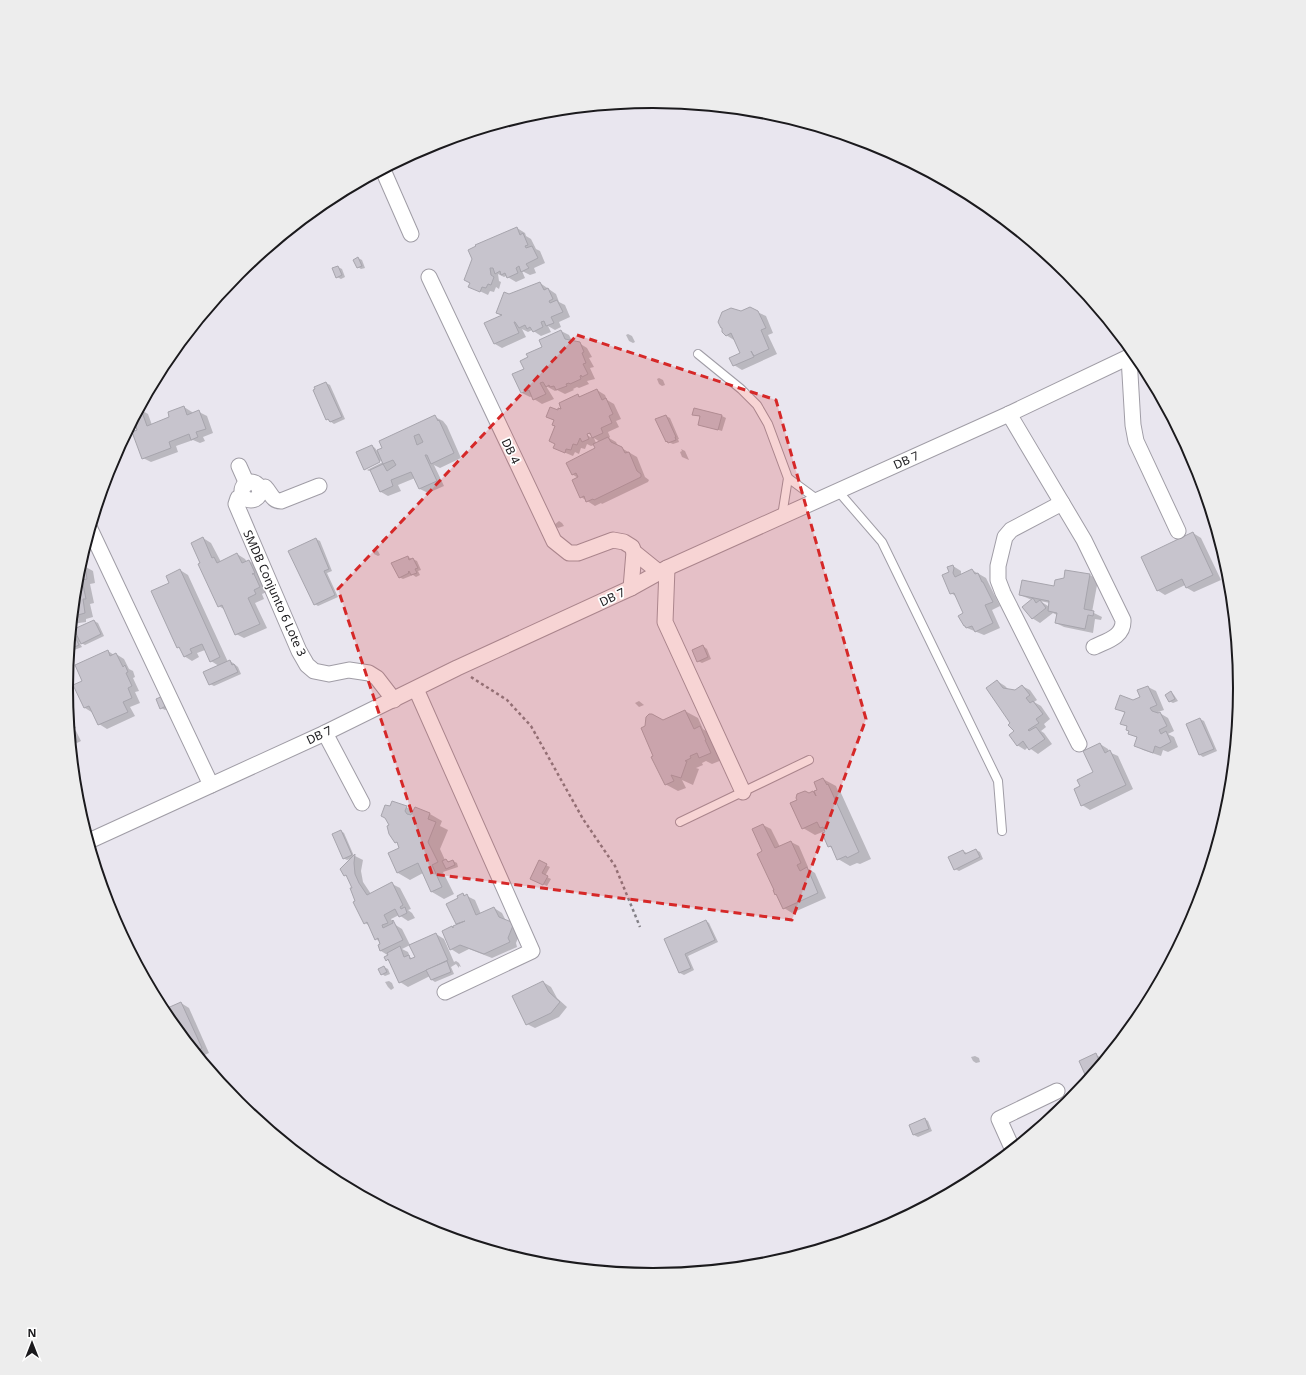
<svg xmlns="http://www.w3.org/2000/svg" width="1306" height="1375" font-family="'Noto Sans',sans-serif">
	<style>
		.shadow { fill: #0003; fill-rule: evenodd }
		.building { fill: #c7c4cd; stroke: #a7a5ad; fill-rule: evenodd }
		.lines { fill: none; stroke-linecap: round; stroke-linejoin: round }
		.service-casing { stroke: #a09da6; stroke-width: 10 }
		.minor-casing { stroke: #a09da6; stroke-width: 17 }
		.path { stroke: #838187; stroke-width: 2.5; stroke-dasharray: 3 3; stroke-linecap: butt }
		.service { stroke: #fff; stroke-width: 8 }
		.minor { stroke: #fff; stroke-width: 15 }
		.marked { fill: #d62828; fill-opacity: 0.2; stroke: #d62828; stroke-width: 3; stroke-dasharray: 8 5; stroke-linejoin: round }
		.labels { text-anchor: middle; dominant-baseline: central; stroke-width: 3.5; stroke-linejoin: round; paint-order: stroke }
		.street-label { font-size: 12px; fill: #1b1a1d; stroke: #fff }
		.rim { fill: none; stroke: #1b1a1d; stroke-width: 2 }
	</style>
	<rect width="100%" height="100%" fill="#e9e6ef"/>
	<!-- shadow -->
	<g class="shadow">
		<polygon points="517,228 525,233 526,236 531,239 536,249 540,251 545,263 534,268 536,273 530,275 522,271 525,278 516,282 506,276 504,277 498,274 499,281 501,282 499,289 496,287 494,292 490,291 488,295 469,286"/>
		<polygon points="358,258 362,260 365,268 361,269 358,267"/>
		<polygon points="338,267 342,269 345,277 341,279 337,277"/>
		<polygon points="540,283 556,294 559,302 565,305 570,317 559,322 561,327 555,330 548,326 551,332 541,336 532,330 528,332 522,329 526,337 502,348 495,344 503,316 497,313 509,295"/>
		<polygon points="741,312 757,312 766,316 773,333 768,335 777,354 742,370 734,365 742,353 734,340 726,335"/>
		<polygon points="561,331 569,335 572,341 579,343 587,348 592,357 589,358 594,367 590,368 595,379 587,381 589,384 579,388 577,387 573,389 574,390 565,394 557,390 555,391 546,386 554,399 542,404 534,399 533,396 530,397 522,393 525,369 529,357 543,347"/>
		<polygon points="628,334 632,336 635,342 633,343 629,341 626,335"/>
		<polygon points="659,378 663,380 665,385 662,386 659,384 657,379"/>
		<polygon points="326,383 330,385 345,419 334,424 327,419"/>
		<path d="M 597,390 L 605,395 L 607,400 L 614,404 L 621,419 L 616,421 L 619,427 L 608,432 L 610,437 L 609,438 L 616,442 L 618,446 L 637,457 L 645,477 L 649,480 L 648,482 L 602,504 L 601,503 L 595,506 L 581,497 L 578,478 L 572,474 L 596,449 L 594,445 L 591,446 L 587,444 L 585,449 L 581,448 L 579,454 L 575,452 L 573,456 L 554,448 L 556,444 L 555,421 L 547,417 L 559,411 L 563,411 L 578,395 L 581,397 ZM 583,430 L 592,436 L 592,438 L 582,432 ZM 594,438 L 600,442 L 596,443 Z"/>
		<polygon points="184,407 192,412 193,414 199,412 207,416 213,433 203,437 205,441 200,443 193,440 176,446 178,452 151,462 143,458 139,431 134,419 139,411 141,410 148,414 152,425 171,418"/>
		<polygon points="695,409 722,416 726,418 722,431 699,424 701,417 694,414"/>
		<polygon points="666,416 670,418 679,439 678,439 679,442 673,444 666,441"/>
		<polygon points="435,417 443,421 447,426 461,458 440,468 434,465 444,486 428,493 420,489 415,478 398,485 401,491 388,496 381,492 371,470 369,471 367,470 385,461 384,459 365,469 372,446 375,448 377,451 383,448"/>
		<polygon points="681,449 685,451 689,460 682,457 680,452 682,451"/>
		<polygon points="559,521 562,523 564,526 558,528 554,525"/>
		<polygon points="1193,533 1201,538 1221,580 1194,592 1187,588 1185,585 1165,595 1157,590"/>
		<polygon points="203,538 211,543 221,562 237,554 245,559 247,562 249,561 257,565 263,577 259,579 262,580 267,592 262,594 264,599 255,603 267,628 244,638 236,634 225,610 219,606 201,564"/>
		<polygon points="316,539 320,541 332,571 327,573 338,597 318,606 315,604"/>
		<polygon points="375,549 378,551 380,555 378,556 374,554 373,550"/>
		<polygon points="82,556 84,566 93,571 95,583 90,584 94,603 90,604 93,617 86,619 86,622 72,624 77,573"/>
		<polygon points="408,557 417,561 421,570 418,571 420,575 416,577 413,575 403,579 399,577"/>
		<polygon points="953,566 961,571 961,576 972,570 986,578 1000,606 992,610 1000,628 984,635 967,628 965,614 957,597 951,593 950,572"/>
		<polygon points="180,570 188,575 228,662 230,661 233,663 238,667 241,674 214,686 210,684 219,666 211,661 205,650 197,653 199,657 192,661 184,656 181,649 178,647 170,583"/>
		<path d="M 1066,571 L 1090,575 L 1098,580 L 1092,612 L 1102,617 L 1101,620 L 1095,619 L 1093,633 L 1064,627 L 1056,623 L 1057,615 L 1053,613 L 1040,623 L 1032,618 L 1032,600 L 1020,595 L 1055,587 L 1065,579 ZM 1040,601 L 1050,603 L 1049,608 L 1048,606 Z"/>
		<polygon points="94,621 98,623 104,636 85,645 79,642 82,647 69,652 71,634 79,637"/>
		<polygon points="703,646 707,649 711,659 702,663 698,661"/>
		<polygon points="108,651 114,655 116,654 124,659 129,669 133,671 135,677 133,678 139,691 135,692 140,703 130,707 135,716 107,729 99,724 93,713 85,708 83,681"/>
		<polygon points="997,681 1005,686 1008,689 1015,691 1022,686 1030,690 1037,700 1034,702 1041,706 1050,719 1044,724 1046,727 1041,731 1044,733 1052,744 1038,754 1028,747 1025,750 1017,745 1015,732"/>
		<polygon points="1148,687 1156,691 1164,710 1158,712 1168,718 1174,731 1168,734 1174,737 1178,747 1168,752 1163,750 1161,756 1143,750 1135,745 1138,738 1129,733 1130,731 1128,727 1121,723 1125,713 1116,708 1141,697"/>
		<polygon points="1171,692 1174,695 1178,701 1173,703 1169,701"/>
		<polygon points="169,697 175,705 165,710 161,708"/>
		<polygon points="639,701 644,705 639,707 635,703"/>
		<polygon points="685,711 698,718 703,729 712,735 722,760 712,764 706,761 702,763 703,765 696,768 699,769 693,785 682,780 686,788 678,791 665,784 663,721"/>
		<polygon points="68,712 76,728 73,729 76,731 81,741 77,743 73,740 71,741"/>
		<polygon points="1200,719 1204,721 1217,751 1203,757 1200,755"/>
		<polygon points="1100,744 1108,749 1109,752 1118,756 1133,789 1090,810 1082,805 1081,787 1094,772"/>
		<polygon points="823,779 836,786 838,791 841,793 871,859 860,864 857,863 850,866 838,859 833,849 829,846 825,831 815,835 803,828 809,794 819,790"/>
		<polygon points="406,807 414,811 430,814 442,821 440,826 448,830 440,849 445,860 450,862 453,861 457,863 458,867 443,872 454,894 444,899 432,892 423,873 410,880 398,873 401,848 398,844 396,842"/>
		<polygon points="763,825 771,829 780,847 791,842 799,846 808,867 807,868 815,873 826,898 792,913 784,908 778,895 774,891 764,852 753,829"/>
		<polygon points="341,831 344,833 354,856 355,856 363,860 361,871 363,882 371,894 392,884 400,888 411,909 408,910 412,913 415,918 408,921 399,915 391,919 394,924 402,929 410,945 402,949 408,952 410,957 413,959 416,957 436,934 444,939 454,962 456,961 459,963 461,967 459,966 459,968 456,964 451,967 454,974 435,982 432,980 430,976 408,987 400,982 391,962 387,960 389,956 381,951 379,946 381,944 380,942 376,939 370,926 365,923 356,901 353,888 348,877 345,875 353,858 347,860 343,858"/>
		<polygon points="976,850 980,852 983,859 959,871 955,869 963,851 967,853"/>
		<polygon points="539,862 550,867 545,876 551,879 547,886 534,880"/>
		<polygon points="463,894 475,900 481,914 494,908 502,913 506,921 522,928 516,943 517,947 492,958 469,949 459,954 451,949 454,928 459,925 457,923 460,899"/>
		<polygon points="706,921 709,923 718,942 688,956 694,970 684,975 680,973 665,940"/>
		<polygon points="384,967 388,969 390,974 385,976 382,974"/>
		<polygon points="389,981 392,983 394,988 391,990 388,987 385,982"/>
		<polygon points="543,982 551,987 557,998 567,1007 559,1017 535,1028 527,1024"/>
		<polygon points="181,1003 189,1008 209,1053 200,1057 164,1011"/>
		<polygon points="1096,1055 1104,1059 1088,1079 1080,1062"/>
		<polygon points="975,1056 979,1058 980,1062 976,1063 973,1061 971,1057"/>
		<polygon points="925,1119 928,1121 932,1131 918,1137 914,1135 910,1125"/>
		<polygon points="1029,1132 1030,1133 1026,1137 1025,1134"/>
	</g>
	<!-- building -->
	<g class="building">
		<polygon points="517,227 520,235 523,233 528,245 525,246 526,248 532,246 538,258 526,264 529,268 521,272 519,266 516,268 518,273 507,278 505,273 501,275 500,271 495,274 493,268 490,268 491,275 494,277 491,285 488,284 486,288 482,287 480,292 468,287 470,283 464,280 472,259 468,250 476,246 475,245"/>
		<polygon points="358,257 362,266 357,268 353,260"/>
		<polygon points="338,266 342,275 336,278 332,268"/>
		<polygon points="540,282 544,290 548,288 553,299 549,301 550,303 557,300 563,312 551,317 554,323 546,326 544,321 541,322 543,327 533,332 530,327 527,329 525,325 519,328 515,322 514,322 519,333 494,344 484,323 502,315 496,313 504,292 509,294"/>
		<polygon points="750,307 758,311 766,328 761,330 769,349 754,356 751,351 754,357 733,366 729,358 740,353 731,333 726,336 722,332 722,328 721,328 718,322 722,312 731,308 741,311"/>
		<polygon points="561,330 565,339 580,342 584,352 582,353 586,363 583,364 588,374 582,377 581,375 580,376 581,379 570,384 569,383 566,384 567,386 556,390 554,386 550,387 549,385 546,387 543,382 540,383 546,394 533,400 529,390 521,393 512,374 524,369 520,361 528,357 526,354 542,347 539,340"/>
		<polygon points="326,382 342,417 330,422 328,419 326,420 313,390 315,389 314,387"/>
		<polygon points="597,389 602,400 606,398 613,414 609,416 612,423 601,428 603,433 592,438 590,433 587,434 589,439 582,442 580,438 577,445 573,444 571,450 566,449 565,453 553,448 555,444 549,441 555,426 552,425 554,420 546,417 550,407 558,410 558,408 561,409 559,403 578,394 579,397"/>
		<polygon points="184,406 187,415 199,410 206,429 196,432 198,437 191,440 189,434 169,442 171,448 142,459 132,432 137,430 134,420 139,409 141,409 147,426 169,417 168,412"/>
		<polygon points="694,408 722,415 718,430 698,425 700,416 692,415"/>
		<path d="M 435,415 L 438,421 L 439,420 L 454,453 L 431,464 L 427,455 L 425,455 L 437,481 L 419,489 L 411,472 L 391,480 L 393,486 L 380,492 L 370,470 L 383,464 L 377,450 L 382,448 L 379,441 ZM 419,434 L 423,442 L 417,445 L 414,436 ZM 393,460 L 396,465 L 387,471 L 383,464 Z"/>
		<polygon points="666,415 676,437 675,437 676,440 668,443 667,441 666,442 655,419"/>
		<polygon points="608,437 611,442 622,447 625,453 629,452 637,471 641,474 641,477 594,500 593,499 586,502 584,496 580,498 572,480 578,477 576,473 572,475 566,463 595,448 593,444"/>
		<polygon points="372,445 380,462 364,470 356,452"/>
		<polygon points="1193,532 1213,575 1186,588 1182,579 1157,591 1141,557"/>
		<polygon points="203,537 212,558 214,557 217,563 237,553 242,563 249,560 255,573 252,574 254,574 260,587 254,590 256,594 248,598 260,624 235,635 222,605 218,607 198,564 200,563 191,543"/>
		<polygon points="316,538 329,569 324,571 335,595 314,605 288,551"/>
		<polygon points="408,556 409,560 413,558 418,568 415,569 417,573 411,575 409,571 408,572 409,573 399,578 391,563"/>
		<polygon points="953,565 954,568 953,573 955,577 972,569 975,574 978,573 982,582 983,582 993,602 985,605 993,623 975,632 972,626 966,628 965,626 964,626 958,616 963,613 954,593 950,594 942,575 949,572 947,567"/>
		<polygon points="85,566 87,579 82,580 86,599 83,599 85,613 78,615 79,617 73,618 77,573 79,567"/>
		<polygon points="180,569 220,657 210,662 202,644 190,649 192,653 184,657 179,647 177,648 151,591 169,583 166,576"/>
		<polygon points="1065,570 1090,574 1084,609 1094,611 1093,616 1088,615 1085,629 1055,623 1057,613 1048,611 1049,601 1019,595 1022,580 1054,586 1055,580 1064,578"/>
		<polygon points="1033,598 1036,603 1040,600 1046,608 1032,619 1022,607"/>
		<polygon points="94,620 101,634 81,644 74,629"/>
		<polygon points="73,633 79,645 70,649 71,634"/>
		<polygon points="703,645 708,657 697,662 692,650"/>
		<polygon points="108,650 110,656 116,653 123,667 125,665 128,672 126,673 132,686 128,688 132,698 123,702 128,712 98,725 89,706 84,708 73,685 82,681 75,665"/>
		<polygon points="230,660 232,665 234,664 238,672 209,685 203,672"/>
		<polygon points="997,680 1003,688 1015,690 1022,685 1030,695 1026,698 1030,703 1033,701 1043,714 1036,719 1039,723 1028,730 1029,731 1036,727 1045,739 1029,750 1023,741 1017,746 1009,735 1014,731 1008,725 1010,723 986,688"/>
		<polygon points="1148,686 1157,705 1150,708 1152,711 1158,713 1160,712 1167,726 1159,730 1161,734 1166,731 1171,742 1160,748 1155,746 1153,753 1134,746 1137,737 1128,734 1129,731 1126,730 1127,726 1120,724 1125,712 1115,709 1120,695 1133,700 1140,697 1137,690"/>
		<polygon points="1171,691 1175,699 1169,702 1165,695"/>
		<polygon points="163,696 172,703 160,709 156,699"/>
		<polygon points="685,710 694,729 700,726 706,740 705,740 711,753 699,758 697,753 690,756 691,758 685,761 687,761 681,778 671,775 674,781 665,785 651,757 653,756 641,728 645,726 646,717 649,714 652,714 663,720"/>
		<polygon points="1200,718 1214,749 1199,755 1186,724"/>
		<polygon points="1100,743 1105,753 1110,750 1126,785 1081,806 1074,789 1080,786 1077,780 1093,772 1083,751"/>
		<polygon points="823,778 827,785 828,784 859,852 847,858 846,856 837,860 831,846 828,847 822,833 825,832 823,827 820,828 817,822 802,829 790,803 797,800 796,798 797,794 805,791 809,793 813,791 816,796 814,791 817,790 814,782"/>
		<polygon points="392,801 407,806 405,811 407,814 411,815 415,807 430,813 428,819 436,822 428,842 438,862 432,865 442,887 431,892 418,863 397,873 388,853 399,848 397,842 395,843 389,834 387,826 389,825 385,818 381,816 385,805 390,806"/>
		<polygon points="763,824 775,848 791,841 801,863 797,865 800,871 807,867 818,893 783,909 776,894 775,895 773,890 774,890 757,854 762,851 752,829"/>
		<polygon points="341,830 352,855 343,859 332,834"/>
		<polygon points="976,849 980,857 954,870 948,857 963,850 965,854"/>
		<polygon points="355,854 354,863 355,874 359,883 367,895 392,882 403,905 400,907 401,909 405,907 407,913 399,917 395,909 384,915 388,923 382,925 383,928 393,923 392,921 393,920 403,940 380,951 378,945 380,944 378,938 375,940 367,922 364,924 353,902 355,901 350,888 352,888 346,875 344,876 340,869"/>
		<polygon points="446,859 448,862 453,860 455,865 446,869 442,861"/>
		<polygon points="539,860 547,864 542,873 548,876 543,885 530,879"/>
		<polygon points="463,893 464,896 467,894 476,915 494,907 499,917 514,923 508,938 510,942 484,954 460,945 450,950 442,931 452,926 453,928 453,926 465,921 456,924 446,904 458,898 457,896"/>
		<polygon points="706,920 715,940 685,954 691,968 679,973 664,939"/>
		<polygon points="436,933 448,960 399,983 388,959 386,961 384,957 388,955 387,953 400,946 404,957 409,955 410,959 415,957 409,945"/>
		<polygon points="447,961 451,972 431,980 426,970"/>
		<polygon points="384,966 387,972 381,975 378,969"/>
		<polygon points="543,981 549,992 560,1002 551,1013 526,1025 512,996"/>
		<polygon points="181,1002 202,1048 196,1051 163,1010"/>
		<polygon points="1096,1053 1100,1063 1087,1079 1079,1061"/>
		<polygon points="925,1118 929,1129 913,1135 909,1125"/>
	</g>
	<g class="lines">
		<!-- service casing -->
		<g class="service-casing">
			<g id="service">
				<polyline points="698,354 741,389 757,405 768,424 788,478 782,516"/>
				<polyline points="788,478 818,500"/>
				<polyline points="838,491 882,542 998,781 1002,831"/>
				<polyline points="680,822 809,760"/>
			</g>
		</g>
		<!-- minor casing -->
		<g class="minor-casing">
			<g id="minor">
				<polyline points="383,170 411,234"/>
				<polyline points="429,277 554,541 569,553 578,553 613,540 624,542 632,547 634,552 660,573"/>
				<polyline points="1129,357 1133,425 1136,441 1178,531"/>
				<path d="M 1009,414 L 1084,540 L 1123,620 C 1124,637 1106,641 1094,647"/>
				<polyline points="239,466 247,484"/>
				<circle cx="251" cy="491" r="9"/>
				<path d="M 259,489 L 265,487 C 271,493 272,501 281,501 L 319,486"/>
				<polyline points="243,496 238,498 236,504 299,651 307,665 314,671 329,674 349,670 369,673 377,678 394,700"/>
				<polyline points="1062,503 1011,530 1005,537 998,566 998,580 1003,593 1079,744"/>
				<polyline points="90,529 211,785"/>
				<polyline points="667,568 665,622 743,792"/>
				<polyline points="631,588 634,552"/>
				<polyline points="416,689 532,951 445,992"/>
				<polyline points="325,733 362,803"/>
				<polyline points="89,841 325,733 457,668 631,588 667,568 1009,414 1135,354"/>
				<polyline points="1012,1148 999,1119 1057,1091"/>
			</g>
		</g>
		<!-- path -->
		<polyline class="path" points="471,677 507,700 531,726 583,819 615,866 640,927"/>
		<!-- service -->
		<use href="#service" class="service"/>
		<!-- minor -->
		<use href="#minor" class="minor"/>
	</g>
	<!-- marked area -->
	<path class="marked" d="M 577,335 L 776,400 L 866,719 L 792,920 L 432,874 L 338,589 Z"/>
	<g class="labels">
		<!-- street labels -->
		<g class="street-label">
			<text transform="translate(511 451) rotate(65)">DB 4</text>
			<text transform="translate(906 460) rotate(-24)">DB 7</text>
			<text transform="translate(275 593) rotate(66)">SMDB Conjunto 6 Lote 3</text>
			<text transform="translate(612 597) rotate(-25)">DB 7</text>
			<text transform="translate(319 735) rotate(-25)">DB 7</text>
		</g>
	</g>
	<!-- crop -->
	<path d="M0 0H1306V1375H0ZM73 688a580 580 0 1 1 1160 0a580 580 0 1 1-1160 0Z" fill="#ededed" fill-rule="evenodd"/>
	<path class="rim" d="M73 688a580 580 0 1 1 1160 0a580 580 0 1 1-1160 0Z"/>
	<!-- north arrow -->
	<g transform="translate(32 1343)" stroke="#ffffff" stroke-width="3" paint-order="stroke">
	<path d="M0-3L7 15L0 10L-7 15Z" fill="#1b1a1d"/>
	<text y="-6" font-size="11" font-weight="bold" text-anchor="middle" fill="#1b1a1d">N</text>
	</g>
</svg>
